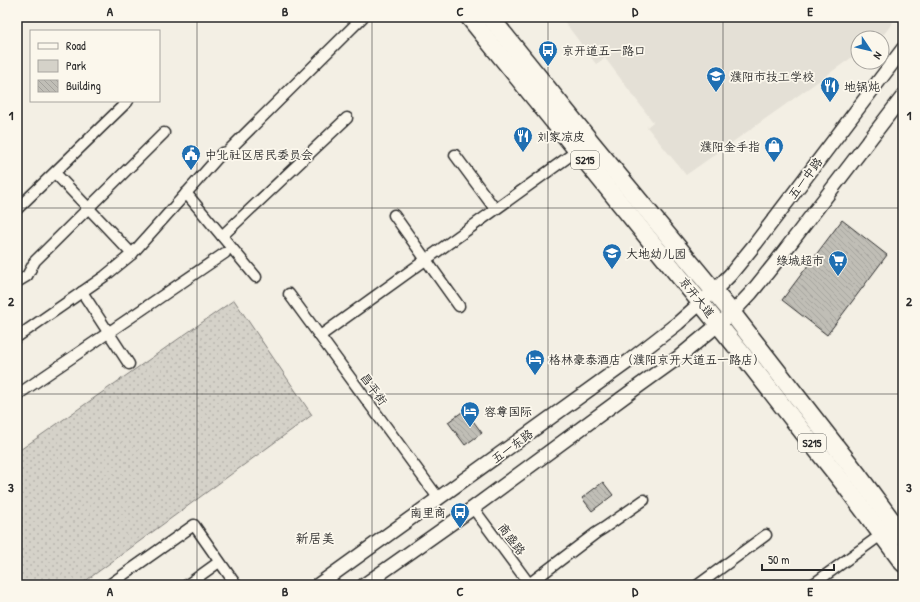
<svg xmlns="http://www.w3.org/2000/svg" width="920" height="602" font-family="'Patrick Hand','LXGW WenKai TC',sans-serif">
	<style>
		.built { fill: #e4e0d6 }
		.green { fill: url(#green-dots); stroke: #807e7a }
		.building { fill: url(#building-back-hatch); stroke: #2b2b2b }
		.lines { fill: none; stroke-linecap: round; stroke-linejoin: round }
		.minor-casing { stroke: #2b2b2b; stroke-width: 13 }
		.tertiary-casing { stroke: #2b2b2b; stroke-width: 16 }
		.primary-casing { stroke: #2b2b2b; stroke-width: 20 }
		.minor { stroke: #fbf7ec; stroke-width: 10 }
		.tertiary { stroke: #fbf7ec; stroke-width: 13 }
		.primary { stroke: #fbf7ec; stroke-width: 17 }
		.grid { fill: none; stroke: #2b2b2b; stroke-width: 1; stroke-opacity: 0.55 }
		.labels { text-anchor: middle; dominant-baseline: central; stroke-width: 3.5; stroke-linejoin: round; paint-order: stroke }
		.shield { fill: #fbf7ec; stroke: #696865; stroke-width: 1 }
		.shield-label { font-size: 11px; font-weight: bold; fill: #2b2b2b }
		.poi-label { font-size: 12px; fill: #2b2b2b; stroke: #fbf7ec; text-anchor: start }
		.street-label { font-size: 12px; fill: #2b2b2b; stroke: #fbf7ec }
		.neighbourhood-label { font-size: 13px; fill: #2b2b2b; stroke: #fbf7ec }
		.neatline { fill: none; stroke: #2b2b2b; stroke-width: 1.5 }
		.grid-label { font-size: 13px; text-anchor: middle; font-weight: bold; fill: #2b2b2b }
	</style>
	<defs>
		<pattern id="green-dots" width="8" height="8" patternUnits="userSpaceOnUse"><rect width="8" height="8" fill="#d5d2c9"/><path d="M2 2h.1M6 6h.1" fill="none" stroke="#b7b4ad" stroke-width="1.8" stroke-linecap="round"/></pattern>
		<pattern id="building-back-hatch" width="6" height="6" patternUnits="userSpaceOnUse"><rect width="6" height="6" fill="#c0beb6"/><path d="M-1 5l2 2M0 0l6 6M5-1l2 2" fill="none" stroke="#a5a39d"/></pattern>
	</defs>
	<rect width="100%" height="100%" fill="#f3efe4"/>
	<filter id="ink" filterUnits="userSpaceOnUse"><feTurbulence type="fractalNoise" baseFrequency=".025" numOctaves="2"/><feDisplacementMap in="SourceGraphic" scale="8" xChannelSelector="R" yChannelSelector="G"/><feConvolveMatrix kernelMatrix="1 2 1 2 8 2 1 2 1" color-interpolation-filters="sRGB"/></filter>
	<g filter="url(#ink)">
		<!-- built -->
		<polygon class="built" points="561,17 897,17 884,34 879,38 858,38 858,53 686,175 647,127 653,122 605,58 596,64"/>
		<!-- green -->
		<polygon class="green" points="234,300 312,415 80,585 17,585 17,452"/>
		<!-- building -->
		<g class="building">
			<polygon points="842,220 887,255 827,335 782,300"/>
			<polygon points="465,410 482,433 465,445 448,422"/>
			<polygon points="603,482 613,495 592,511 582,498"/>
		</g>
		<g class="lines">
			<!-- minor casing -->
			<g class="minor-casing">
				<g id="minor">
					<polyline points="455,155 495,209"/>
					<polyline points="55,173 132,254"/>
					<polyline points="186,193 256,277"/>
					<polyline points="17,209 128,101"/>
					<polyline points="394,215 459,306"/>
					<polyline points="222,236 347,118"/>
					<polyline points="17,282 27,276 35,261 164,133"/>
					<polyline points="82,292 129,364"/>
					<polyline points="289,294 439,499"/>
					<polyline points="320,336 578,150"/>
					<polyline points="17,337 105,276 132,254 222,153 227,152 363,17"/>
					<polyline points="17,395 225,253"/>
					<polyline points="473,508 530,585"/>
					<polyline points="377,576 384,585"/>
					<polyline points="529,584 596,533 604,528 644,500"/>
					<polyline points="109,585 194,525 236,585"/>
					<polyline points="187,585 219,562"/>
					<polyline points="698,585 766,535"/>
					<polyline points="812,585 885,532"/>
				</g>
			</g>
			<!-- tertiary casing -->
			<g class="tertiary-casing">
				<g id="tertiary">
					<polyline points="318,585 629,361 678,323 714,291 730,275 756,243 903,49"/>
					<polyline points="364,585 473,508 640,385 679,357 732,313 751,293 776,262 903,96"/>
				</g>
			</g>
			<!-- primary casing -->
			<g class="primary-casing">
				<g id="primary">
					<polyline points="469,17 739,350 806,436 845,485 903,563"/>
					<polyline points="490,17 590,141 732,313 858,475 903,536"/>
				</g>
			</g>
			<!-- minor -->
			<use href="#minor" class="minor"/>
			<!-- tertiary -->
			<use href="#tertiary" class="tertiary"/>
			<!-- primary -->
			<use href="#primary" class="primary"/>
		</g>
	</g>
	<!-- grid -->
	<path class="grid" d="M 197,17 L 197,585M 372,17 L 372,585M 548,17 L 548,585M 723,17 L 723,585M 17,208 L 903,208M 17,394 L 903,394"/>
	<!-- icons -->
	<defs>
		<g id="bus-pin" transform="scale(1)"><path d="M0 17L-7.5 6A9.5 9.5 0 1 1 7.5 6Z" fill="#1f6fb2" stroke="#fbf7ec"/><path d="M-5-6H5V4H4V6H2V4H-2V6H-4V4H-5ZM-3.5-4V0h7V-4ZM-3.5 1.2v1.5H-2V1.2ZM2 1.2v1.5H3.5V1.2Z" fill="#fff"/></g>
		<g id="school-pin" transform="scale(1)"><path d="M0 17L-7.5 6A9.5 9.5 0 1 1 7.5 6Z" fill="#1f6fb2" stroke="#fbf7ec"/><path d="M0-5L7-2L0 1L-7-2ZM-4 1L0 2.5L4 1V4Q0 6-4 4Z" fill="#fff"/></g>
		<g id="restaurant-pin" transform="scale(1)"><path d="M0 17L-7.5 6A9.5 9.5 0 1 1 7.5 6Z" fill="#1f6fb2" stroke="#fbf7ec"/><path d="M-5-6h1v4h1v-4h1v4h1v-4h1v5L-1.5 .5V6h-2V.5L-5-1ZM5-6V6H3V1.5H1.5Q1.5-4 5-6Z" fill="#fff"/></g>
		<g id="shop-pin" transform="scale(1)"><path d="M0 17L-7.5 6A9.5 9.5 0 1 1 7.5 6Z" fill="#1f6fb2" stroke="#fbf7ec"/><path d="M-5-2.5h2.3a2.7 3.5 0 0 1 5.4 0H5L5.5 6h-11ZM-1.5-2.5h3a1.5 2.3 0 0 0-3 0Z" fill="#fff"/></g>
		<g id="civic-pin" transform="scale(1)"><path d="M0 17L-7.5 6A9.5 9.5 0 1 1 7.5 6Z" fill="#1f6fb2" stroke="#fbf7ec"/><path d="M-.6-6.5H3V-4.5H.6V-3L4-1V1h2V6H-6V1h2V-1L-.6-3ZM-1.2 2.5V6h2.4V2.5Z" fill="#fff"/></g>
		<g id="supermarket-pin" transform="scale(1)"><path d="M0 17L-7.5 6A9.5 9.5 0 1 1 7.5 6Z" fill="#1f6fb2" stroke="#fbf7ec"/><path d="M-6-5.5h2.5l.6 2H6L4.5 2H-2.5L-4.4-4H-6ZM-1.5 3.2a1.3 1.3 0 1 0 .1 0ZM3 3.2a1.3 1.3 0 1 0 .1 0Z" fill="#fff"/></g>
		<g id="hotel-pin" transform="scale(1)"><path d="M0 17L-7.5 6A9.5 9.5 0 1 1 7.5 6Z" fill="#1f6fb2" stroke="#fbf7ec"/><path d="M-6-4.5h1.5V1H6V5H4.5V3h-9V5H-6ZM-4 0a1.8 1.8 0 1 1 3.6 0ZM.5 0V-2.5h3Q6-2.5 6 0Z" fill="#fff"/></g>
	</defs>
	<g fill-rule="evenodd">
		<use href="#bus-pin" x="548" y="50"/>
		<use href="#school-pin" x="716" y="76"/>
		<use href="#restaurant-pin" x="830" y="86"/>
		<use href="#restaurant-pin" x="523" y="136"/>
		<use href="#shop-pin" x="774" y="146"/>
		<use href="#civic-pin" x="191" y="154"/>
		<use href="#school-pin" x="612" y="253"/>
		<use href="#supermarket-pin" x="838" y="260"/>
		<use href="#hotel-pin" x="535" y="359"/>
		<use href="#hotel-pin" x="470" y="411"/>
		<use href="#bus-pin" x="460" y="512"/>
	</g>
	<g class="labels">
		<!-- shield labels -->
		<g class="shield">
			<rect x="571" y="151" width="28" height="18" rx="3"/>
			<rect x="798" y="434" width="28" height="18" rx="3"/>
		</g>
		<g class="shield-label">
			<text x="585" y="160">S215</text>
			<text x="812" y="443">S215</text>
		</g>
		<!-- poi labels -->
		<g class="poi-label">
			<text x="562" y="50">京开道五一路口</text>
			<text x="730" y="76">濮阳市技工学校</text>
			<text x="844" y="86">地锅炖</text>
			<text x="537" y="136">刘家凉皮</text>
			<text x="760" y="146" text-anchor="end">濮阳金手指</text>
			<text x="205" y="154">中北社区居民委员会</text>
			<text x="626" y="253">大地幼儿园</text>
			<text x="824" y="260" text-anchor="end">绿城超市</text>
			<text x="549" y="359">格林豪泰酒店（濮阳京开大道五一路店）</text>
			<text x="484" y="411">容尊国际</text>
			<text x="446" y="512" text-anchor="end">南里商</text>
		</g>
		<!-- street labels -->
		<g class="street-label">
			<text transform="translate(805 178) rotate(-53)">五一中路</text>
			<text transform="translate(697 297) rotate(51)">京开大道</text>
			<text transform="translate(374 389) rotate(54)">昌平街</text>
			<text transform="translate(512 446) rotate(-36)">五一东路</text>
			<text transform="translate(512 539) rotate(53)">商盛路</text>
		</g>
		<!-- neighbourhood labels -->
		<g class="neighbourhood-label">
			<text x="315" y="538">新居美</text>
		</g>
	</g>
	<!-- margin -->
	<rect width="920" height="602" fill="none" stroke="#fbf7ec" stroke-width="44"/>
	<!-- legend -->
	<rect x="30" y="30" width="130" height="72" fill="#fbf7ec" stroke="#a8a59f"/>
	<rect x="38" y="43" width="20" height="6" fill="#fbf7ec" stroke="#a8a59f"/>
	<text x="66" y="50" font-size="12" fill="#2b2b2b">Road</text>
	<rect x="38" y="60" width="20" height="12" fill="#d5d2c9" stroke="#a8a59f"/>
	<text x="66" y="70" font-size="12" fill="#2b2b2b">Park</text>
	<rect x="38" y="80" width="20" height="12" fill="url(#building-back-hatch)" stroke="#a8a59f"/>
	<text x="66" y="90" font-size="12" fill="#2b2b2b">Building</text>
	<!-- north arrow -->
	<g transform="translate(870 50) rotate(125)"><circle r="19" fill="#fbf7ec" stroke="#a8a59f"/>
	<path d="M0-3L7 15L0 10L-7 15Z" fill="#1f6fb2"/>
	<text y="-6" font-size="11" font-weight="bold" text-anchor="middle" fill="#2b2b2b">N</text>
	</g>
	<!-- scale -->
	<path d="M762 564v6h72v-6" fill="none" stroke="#2b2b2b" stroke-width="2"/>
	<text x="768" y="564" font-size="12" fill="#2b2b2b" stroke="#fbf7ec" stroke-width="3" paint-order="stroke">50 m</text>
	<rect x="22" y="22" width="876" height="558" class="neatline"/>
	<g class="grid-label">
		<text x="110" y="16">A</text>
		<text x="285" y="16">B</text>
		<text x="460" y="16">C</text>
		<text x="635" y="16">D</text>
		<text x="810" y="16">E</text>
		<text x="11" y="120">1</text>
		<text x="909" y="120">1</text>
		<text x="11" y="306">2</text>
		<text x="909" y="306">2</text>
		<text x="11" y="492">3</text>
		<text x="909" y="492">3</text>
		<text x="110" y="596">A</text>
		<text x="285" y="596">B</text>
		<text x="460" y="596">C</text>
		<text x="635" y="596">D</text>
		<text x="810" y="596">E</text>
	</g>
</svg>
